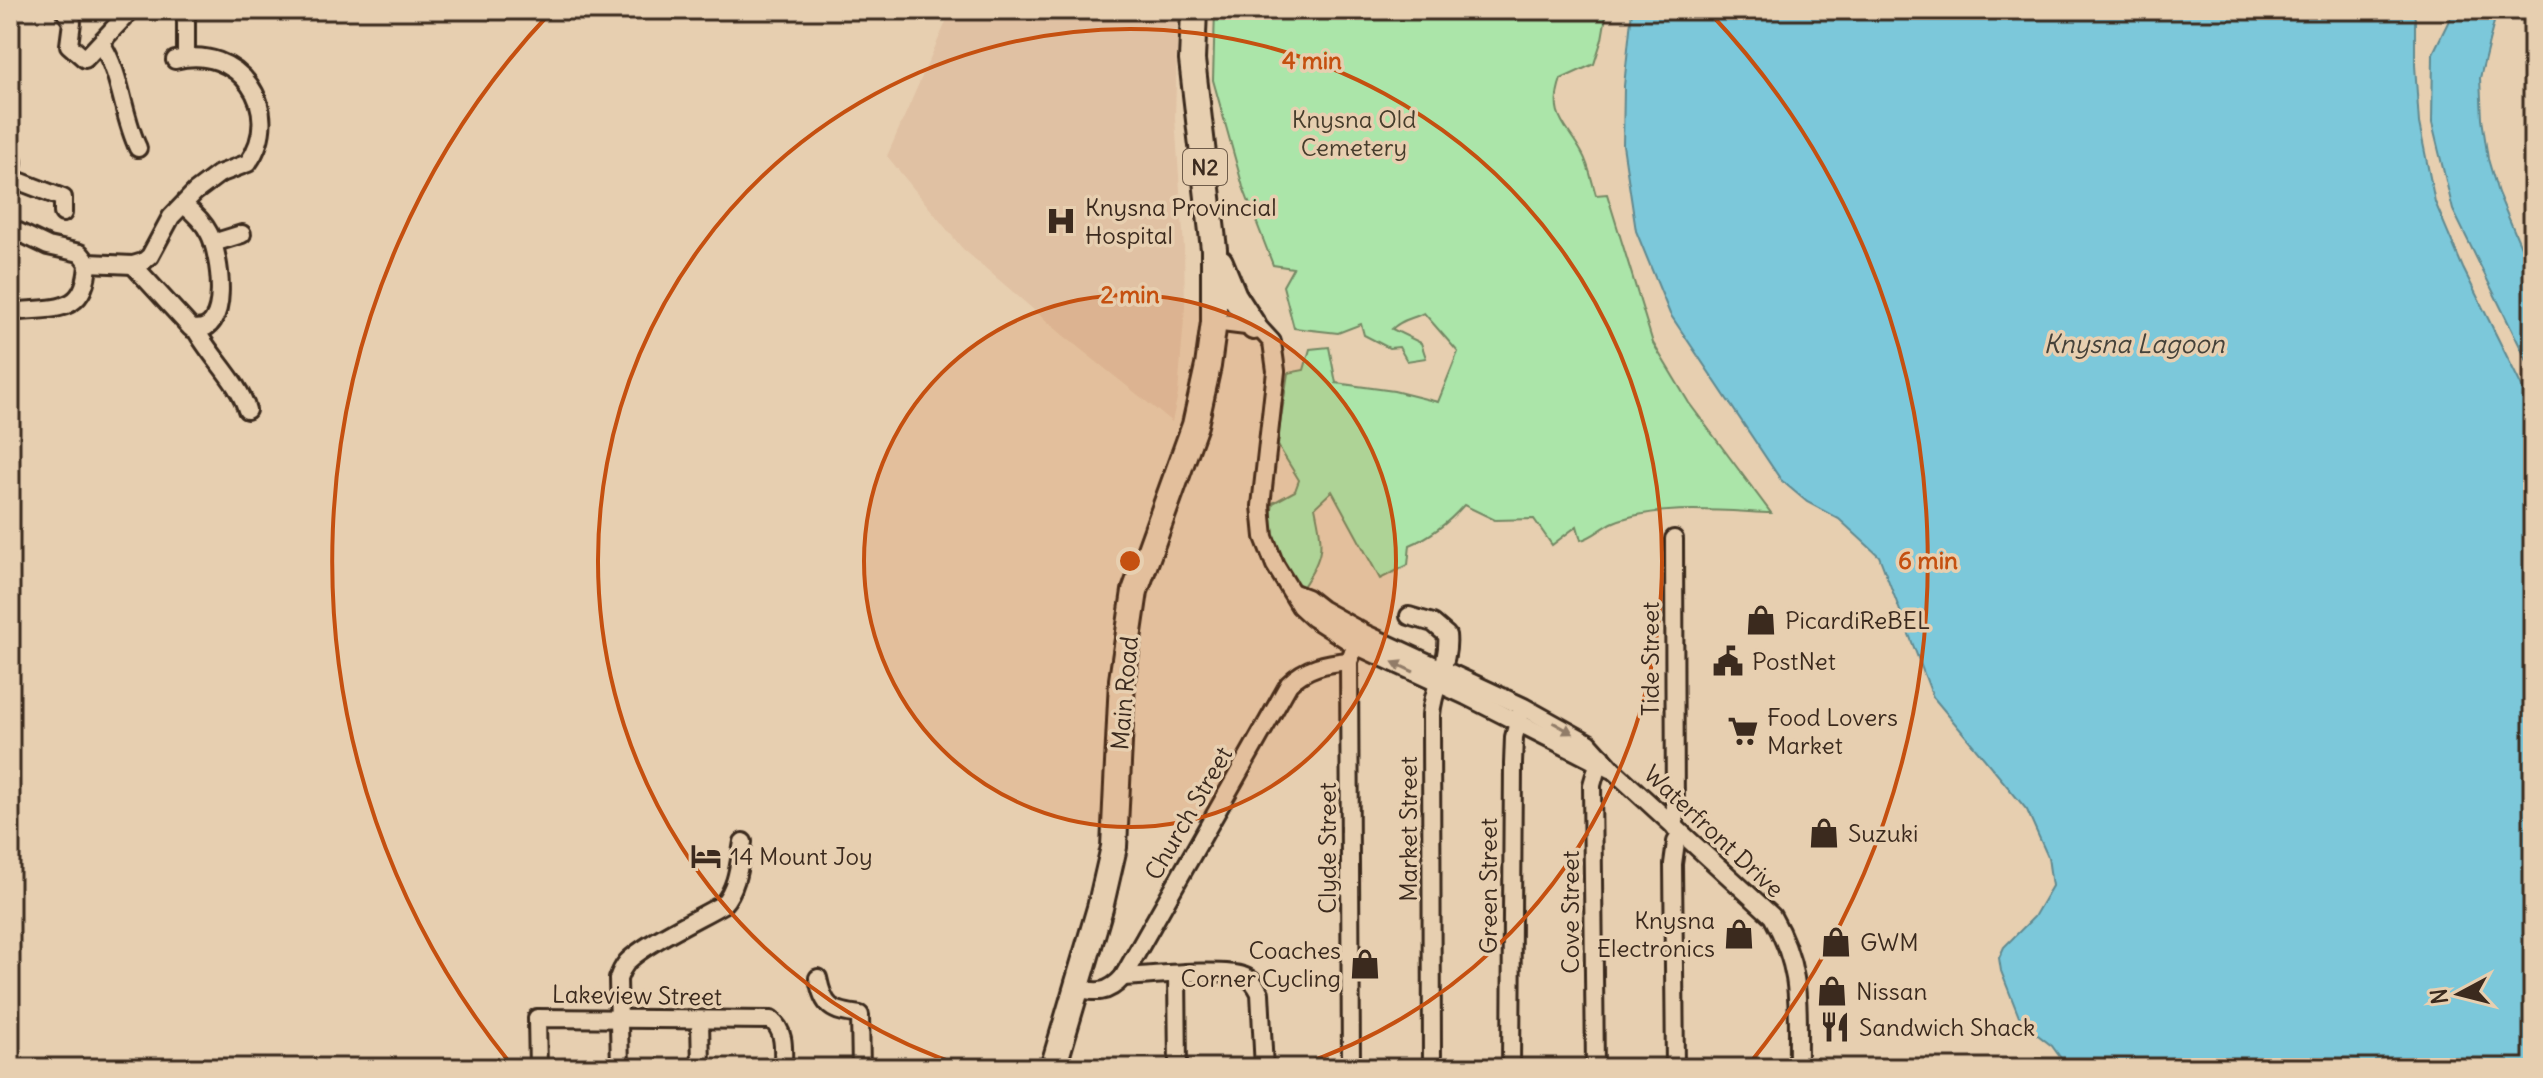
<svg xmlns="http://www.w3.org/2000/svg" width="2543" height="1078" font-family="Delius,sans-serif">
	<style>
		.built { fill: #e0c1a3 }
		.green { fill: #abe5a9; stroke: #738864; stroke-width: 2 }
		.water { fill: #7bc8da; stroke: #61898f; stroke-width: 2 }
		.lines { fill: none; stroke-linecap: round; stroke-linejoin: round }
		.minor-casing { stroke: #3b2a1e; stroke-width: 22 }
		.highway-casing { stroke: #3b2a1e; stroke-width: 30 }
		.minor { stroke: #e7cfb0; stroke-width: 16 }
		.highway { stroke: #e7cfb0; stroke-width: 24 }
		.oneway { fill: #917c67 }
		.ring { fill: none; stroke: #c55010; stroke-width: 4 }
		.labels { text-anchor: middle; dominant-baseline: central; stroke-width: 7; stroke-linejoin: round; paint-order: stroke }
		.shield { fill: #e7cfb0; stroke: #6f5c4a; stroke-width: 2 }
		.shield-label { font-size: 22px; font-weight: bold; fill: #3b2a1e }
		.park-label { font-size: 24px; fill: #463d2c; stroke: #e7cfb0 }
		.poi-label { font-size: 24px; fill: #3b2a1e; stroke: #e7cfb0; text-anchor: start }
		.street-label { font-size: 24px; fill: #3b2a1e; stroke: #e7cfb0 }
		.water-label { font-size: 26px; font-style: italic; fill: #45423a; stroke: #e7cfb0 }
		.centre { fill: #c55010; stroke: #e7cfb0; stroke-width: 4 }
		.ring-label { font-size: 24px; text-anchor: middle; font-weight: bold; fill: #c55010; stroke: #e7cfb0; stroke-width: 7; stroke-linejoin: round; paint-order: stroke }
	</style>
	<rect width="100%" height="100%" fill="#e7cfb0"/>
	<filter id="ink" filterUnits="userSpaceOnUse"><feTurbulence type="fractalNoise" baseFrequency=".0125" numOctaves="2"/><feDisplacementMap in="SourceGraphic" scale="16" xChannelSelector="R" yChannelSelector="G"/><feConvolveMatrix kernelMatrix="1 2 1 2 8 2 1 2 1" color-interpolation-filters="sRGB"/></filter>
	<g filter="url(#ink)">
		<!-- built -->
		<polygon class="built" points="1028,10 1178,10 1175,118 1184,248 1185,307 1178,394 1172,422 1064,336 962,248 887,156 950,13 1026,12"/>
		<!-- green -->
		<path class="green" d="M 1215,10 L 1607,10 L 1602,39 L 1594,64 L 1561,79 C 1548,116 1566,124 1582,153 C 1589,165 1592,182 1596,195 L 1607,194 L 1653,343 L 1689,403 L 1771,513 C 1723,511 1659,504 1614,522 C 1602,527 1594,537 1581,540 L 1577,526 L 1552,545 L 1534,519 L 1495,520 L 1464,505 C 1448,523 1432,536 1410,545 L 1408,565 L 1380,579 L 1332,491 L 1315,507 C 1323,546 1325,555 1302,588 L 1287,575 L 1268,537 L 1273,503 L 1295,491 L 1299,480 L 1277,444 L 1288,373 L 1304,370 L 1310,349 L 1329,347 L 1336,383 L 1394,391 L 1438,402 L 1458,352 L 1424,313 C 1412,319 1402,319 1392,329 L 1421,343 L 1426,358 L 1407,361 L 1399,347 L 1389,348 L 1364,335 L 1361,324 L 1338,333 L 1294,328 L 1283,286 L 1293,268 L 1273,265 L 1243,187 L 1213,80 Z"/>
		<!-- water -->
		<g class="water">
			<polygon points="1632,10 2413,10 2415,19 2415,65 2419,123 2435,202 2463,268 2533,409 2533,1068 2068,1068 2052,1046 2021,1022 2001,971 1999,958 2004,947 2034,917 2052,886 2048,857 2027,810 1933,697 1879,556 1839,519 1807,502 1781,480 1670,314 1636,231 1623,145 1624,86"/>
			<polygon points="2454,10 2497,10 2480,78 2482,119 2488,159 2498,193 2533,275 2533,373 2453,210 2432,123 2433,53"/>
		</g>
		<g class="lines">
			<!-- minor casing -->
			<g class="minor-casing">
				<g id="minor">
					<polyline points="64,10 72,22 69,45 85,59 131,10"/>
					<path d="M 101,43 C 122,75 122,115 138,148"/>
					<polyline points="186,57 186,10"/>
					<polyline points="10,151 13,162 10,180"/>
					<polyline points="11,178 63,198 63,213"/>
					<path d="M 10,228 L 48,246 L 80,253 L 88,263 L 133,265 L 143,262 L 150,256 L 171,217 L 195,192 L 219,174 L 248,163 C 286,109 238,43 175,60"/>
					<polyline points="213,243 242,234"/>
					<path d="M 133,265 L 191,328 C 233,338 220,253 209,233 C 203,221 194,213 184,205"/>
					<path d="M 10,306 L 18,311 C 60,308 86,312 88,263"/>
					<polyline points="1214,322 1254,327 1260,329 1272,342 1276,371 1261,506 1264,537 1275,565 1300,606 1313,618 1355,645 1466,696 1610,769"/>
					<path d="M 196,330 C 210,356 240,384 247,410"/>
					<polyline points="1674,539 1675,828"/>
					<path d="M 1294,593 L 1307,598 L 1321,609 L 1364,633 L 1524,707 L 1589,743 L 1614,771 L 1772,916 C 1804,972 1797,1007 1798,1068"/>
					<path d="M 1409,616 L 1433,623 L 1447,635 C 1450,662 1433,686 1431,715 L 1432,1068"/>
					<polyline points="1177,974 1178,1068"/>
					<path d="M 1123,977 C 1149,976 1221,968 1243,976 C 1252,979 1256,985 1260,993 L 1264,1068"/>
					<path d="M 818,978 C 824,1008 831,1011 860,1015 L 861,1068"/>
					<path d="M 1076,988 C 1096,993 1108,994 1123,977 L 1289,684 C 1306,667 1326,663 1349,661"/>
					<polyline points="700,1020 701,1068"/>
					<path d="M 538,1068 L 537,1018 L 771,1020 C 786,1031 783,1051 783,1068"/>
					<path d="M 620,1068 L 618,979 C 620,973 623,967 627,962 C 644,944 699,918 723,904 C 738,887 739,863 743,842"/>
					<polyline points="1351,1068 1349,661 1352,654"/>
					<polyline points="1511,1068 1513,764 1514,737 1520,715"/>
					<polyline points="1595,1068 1592,785 1598,764 1602,757"/>
					<polyline points="1675,1068 1673,864 1676,842 1681,834"/>
				</g>
			</g>
			<!-- highway casing -->
			<g class="highway-casing">
				<g id="highway">
					<polyline points="1220,262 1234,296 1254,327"/>
					<polyline points="1053,1068 1100,908 1114,847 1122,680 1135,591 1195,425 1208,366 1214,322 1214,249 1192,60 1194,10"/>
				</g>
			</g>
			<!-- minor -->
			<use href="#minor" class="minor"/>
			<!-- highway -->
			<use href="#highway" class="highway"/>
		</g>
		<!-- one-way arrows -->
		<defs><path id="oneway-solid" d="M-6-.8H1V-3.2L6.5 0L1 3.2V.8H-6Z" transform="scale(2)"/></defs>
		<g class="oneway">
			<use href="#oneway-solid" transform="translate(1403 667) rotate(-155)"/>
			<use href="#oneway-solid" transform="translate(1563 728) rotate(29)"/>
		</g>
	</g>
	<!-- distance rings -->
	<circle cx="1130" cy="561" r="266" fill="#c55010" fill-opacity=".12"/>
	<g class="ring">
		<circle cx="1130" cy="561" r="266"/>
		<path d="M966 1067A532 532 0 1 1 1294 1067"/>
		<path d="M510 1063A798 798 0 0 1 551 12M1709 12A798 798 0 0 1 1750 1063"/>
	</g>
	<!-- icons -->
	<defs>
		<g id="hospital-bare" transform="scale(2.4)"><path d="M-5-5h3v3.5h4V-5h3V5h-3V1.5h-4V5h-3Z" fill="#3b2a1e" stroke="#e7cfb0" stroke-width="2.5" paint-order="stroke"/></g>
		<g id="shop-bare" transform="scale(2.4)"><path d="M-5-2.5h2.3a2.7 3.5 0 0 1 5.4 0H5L5.5 6h-11ZM-1.5-2.5h3a1.5 2.3 0 0 0-3 0Z" fill="#3b2a1e" stroke="#e7cfb0" stroke-width="2.5" paint-order="stroke"/></g>
		<g id="civic-bare" transform="scale(2.4)"><path d="M-.6-6.5H3V-4.5H.6V-3L4-1V1h2V6H-6V1h2V-1L-.6-3ZM-1.2 2.5V6h2.4V2.5Z" fill="#3b2a1e" stroke="#e7cfb0" stroke-width="2.5" paint-order="stroke"/></g>
		<g id="supermarket-bare" transform="scale(2.4)"><path d="M-6-5.5h2.5l.6 2H6L4.5 2H-2.5L-4.4-4H-6ZM-1.5 3.2a1.3 1.3 0 1 0 .1 0ZM3 3.2a1.3 1.3 0 1 0 .1 0Z" fill="#3b2a1e" stroke="#e7cfb0" stroke-width="2.5" paint-order="stroke"/></g>
		<g id="hotel-bare" transform="scale(2.4)"><path d="M-6-4.5h1.5V1H6V5H4.5V3h-9V5H-6ZM-4 0a1.8 1.8 0 1 1 3.6 0ZM.5 0V-2.5h3Q6-2.5 6 0Z" fill="#3b2a1e" stroke="#e7cfb0" stroke-width="2.5" paint-order="stroke"/></g>
		<g id="restaurant-bare" transform="scale(2.4)"><path d="M-5-6h1v4h1v-4h1v4h1v-4h1v5L-1.5 .5V6h-2V.5L-5-1ZM5-6V6H3V1.5H1.5Q1.5-4 5-6Z" fill="#3b2a1e" stroke="#e7cfb0" stroke-width="2.5" paint-order="stroke"/></g>
	</defs>
	<g fill-rule="evenodd">
		<use href="#hospital-bare" x="1061" y="221"/>
		<use href="#shop-bare" x="1761" y="620"/>
		<use href="#civic-bare" x="1728" y="661"/>
		<use href="#supermarket-bare" x="1743" y="731"/>
		<use href="#shop-bare" x="1824" y="833"/>
		<use href="#hotel-bare" x="706" y="856"/>
		<use href="#shop-bare" x="1739" y="934"/>
		<use href="#shop-bare" x="1836" y="942"/>
		<use href="#shop-bare" x="1365" y="964"/>
		<use href="#shop-bare" x="1832" y="991"/>
		<use href="#restaurant-bare" x="1835" y="1027"/>
	</g>
	<g class="labels">
		<!-- shield labels -->
		<rect class="shield" x="1183" y="149" width="44" height="36" rx="6"/>
		<g class="shield-label">
			<text x="1205" y="167">N2</text>
		</g>
		<!-- park labels -->
		<g class="park-label">
			<text x="1354" y="119">Knysna Old<tspan x="1354" dy="28">Cemetery</tspan></text>
		</g>
		<!-- poi labels -->
		<g class="poi-label">
			<text x="1085" y="207">Knysna Provincial<tspan x="1085" dy="28">Hospital</tspan></text>
			<text x="1785" y="620">PicardiReBEL</text>
			<text x="1752" y="661">PostNet</text>
			<text x="1767" y="717">Food Lovers<tspan x="1767" dy="28">Market</tspan></text>
			<text x="1848" y="833">Suzuki</text>
			<text x="730" y="856">14 Mount Joy</text>
			<text x="1715" y="920" text-anchor="end">Knysna<tspan x="1715" dy="28">Electronics</tspan></text>
			<text x="1860" y="942">GWM</text>
			<text x="1341" y="950" text-anchor="end">Coaches<tspan x="1341" dy="28">Corner Cycling</tspan></text>
			<text x="1856" y="991">Nissan</text>
			<text x="1859" y="1027">Sandwich Shack</text>
		</g>
		<!-- street labels -->
		<g class="street-label">
			<text transform="translate(1650 659) rotate(-90)">Tide Street</text>
			<text transform="translate(1124 693) rotate(-85)">Main Road</text>
			<text transform="translate(1188 813) rotate(-60)">Church Street</text>
			<text transform="translate(1408 829) rotate(-90)">Market Street</text>
			<text transform="translate(1714 831) rotate(43)">Waterfront Drive</text>
			<text transform="translate(1327 848) rotate(-90)">Clyde Street</text>
			<text transform="translate(1488 886) rotate(-90)">Green Street</text>
			<text transform="translate(1570 912) rotate(-90)">Cove Street</text>
			<text transform="translate(637 995) rotate(1)">Lakeview Street</text>
		</g>
		<!-- water labels -->
		<g class="water-label">
			<text x="2134" y="343">Knysna Lagoon</text>
		</g>
	</g>
	<circle cx="1130" cy="561" r="12" class="centre"/>
	<g class="ring-label">
		<text x="1312" y="69">4 min</text>
		<text x="1130" y="303">2 min</text>
		<text x="1928" y="569">6 min</text>
	</g>
	<!-- margin -->
	<rect width="2543" height="1078" fill="none" stroke="#e7cfb0" stroke-width="40"/>
	<rect x="20" y="20" width="2503" height="1038" fill="none" stroke="#3b2a1e" stroke-width="3" filter="url(#ink)"/>
	<!-- north arrow -->
	<g transform="translate(2459 994) rotate(263)" stroke="#e7cfb0" stroke-width="6" paint-order="stroke">
	<path d="M0-6L14 30L0 20L-14 30Z" fill="#3b2a1e"/>
	<text y="-12" font-size="22" font-weight="bold" text-anchor="middle" fill="#3b2a1e">N</text>
	</g>
</svg>
